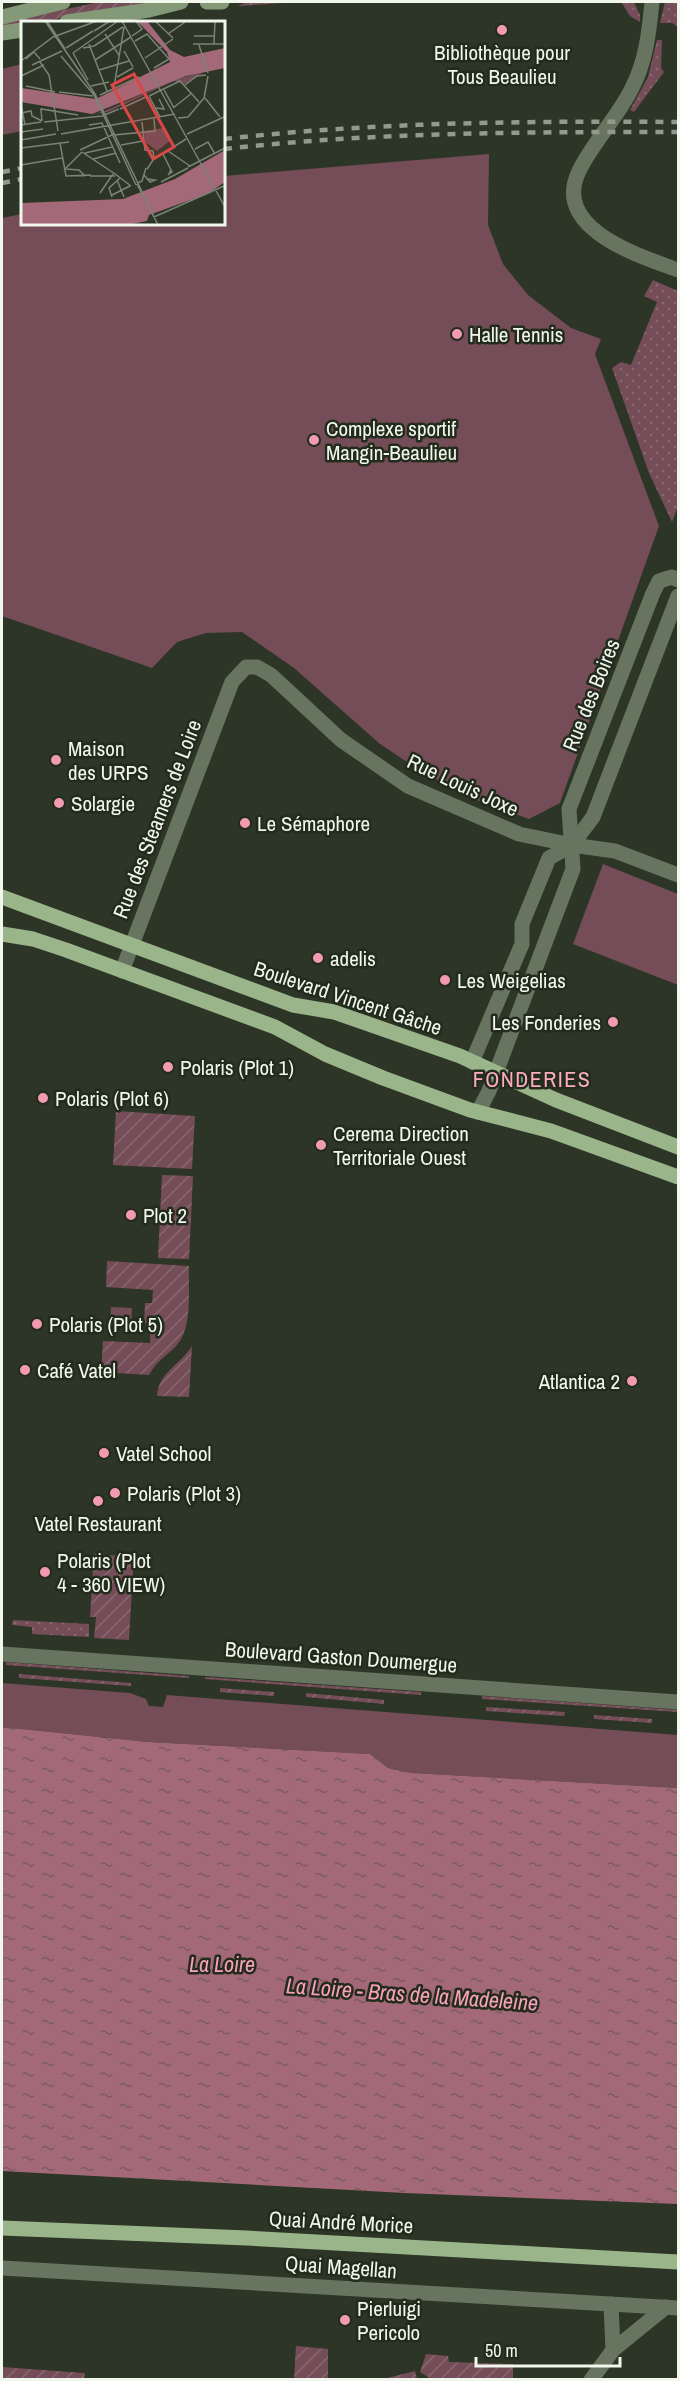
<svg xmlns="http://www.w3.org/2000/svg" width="680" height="2381" font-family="'Archivo Narrow',sans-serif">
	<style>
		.grass { fill: url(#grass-dots) }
		.park { fill: #744d58 }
		.garden { fill: url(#garden-furrows) }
		.water { fill: url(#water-ripples) }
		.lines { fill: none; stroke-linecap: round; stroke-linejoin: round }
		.street { stroke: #67745f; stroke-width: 15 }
		.secondary { stroke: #849978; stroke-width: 15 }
		.primary { stroke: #9bb58b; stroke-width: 15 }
		.rail { stroke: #92998d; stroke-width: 4.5; stroke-dasharray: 8 8; stroke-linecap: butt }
		.poi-dot { fill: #f19ab2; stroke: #222b1c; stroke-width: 2 }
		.labels { text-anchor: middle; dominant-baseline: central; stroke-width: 5; stroke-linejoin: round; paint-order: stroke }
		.poi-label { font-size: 21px; fill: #f1f7ed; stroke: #222b1c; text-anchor: start }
		.street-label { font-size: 21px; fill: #f1f7ed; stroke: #222b1c }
		.neighbourhood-label { font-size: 22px; letter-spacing: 1.5px; fill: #fdabc1; stroke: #222b1c }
		.water-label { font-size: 22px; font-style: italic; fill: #f8a1b9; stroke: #222b1c }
		.inset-road { fill: none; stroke: #7b8376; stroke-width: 1.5 }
		.view { fill: #da4746; fill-opacity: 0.15; stroke: #da4746; stroke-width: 3 }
		.inset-edge { fill: none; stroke: #f1f7ed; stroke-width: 3 }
	</style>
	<defs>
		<pattern id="grass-dots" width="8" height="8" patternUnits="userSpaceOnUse" patternTransform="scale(1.5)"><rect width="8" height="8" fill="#744d58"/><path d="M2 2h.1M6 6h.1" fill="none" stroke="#886770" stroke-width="1.8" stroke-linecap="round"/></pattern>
		<pattern id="garden-furrows" width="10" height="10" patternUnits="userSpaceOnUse" patternTransform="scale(1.5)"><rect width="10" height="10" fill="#744d58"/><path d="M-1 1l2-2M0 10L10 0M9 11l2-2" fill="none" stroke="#886770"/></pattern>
		<pattern id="water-ripples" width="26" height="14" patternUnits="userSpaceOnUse" patternTransform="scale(1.5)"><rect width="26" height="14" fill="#a46979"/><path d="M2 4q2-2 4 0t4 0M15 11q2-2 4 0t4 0" fill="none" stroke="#7b5b62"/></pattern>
	</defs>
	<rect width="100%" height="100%" fill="#2c3526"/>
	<!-- grass -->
	<g class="grass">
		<polygon points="621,2 634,2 640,15 640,22 630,16"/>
		<polygon points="665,2 678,2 678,27 672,23 660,23"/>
		<polygon points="657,40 662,40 661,68 664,72 634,112 630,110 648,77"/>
		<polygon points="653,280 678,291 678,506 672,522 649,473 612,368 621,362 631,365 657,302 644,296"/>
		<polygon points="13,1620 89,1624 89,1637 32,1634 32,1627 12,1625"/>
	</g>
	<!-- park -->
	<g class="park">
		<polygon points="22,64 22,131 2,135 2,69"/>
		<polygon points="489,154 488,225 503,264 528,295 571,328 601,339 595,354 659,526 560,803 529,819 481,802 422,772 380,744 294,668 242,632 206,633 177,642 152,668 2,616 2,218 22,214 22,224 224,224 224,176"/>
		<polygon points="603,864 678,894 678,985 573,944"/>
		<polygon points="111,1307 132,1308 131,1325 110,1324"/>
		<polygon points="2,1683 130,1693 146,1699 149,1706 163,1707 167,1695 678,1735 678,1788 412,1773 388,1768 370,1754 148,1742 2,1727"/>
	</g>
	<!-- garden -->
	<g class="garden">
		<polygon points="99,2 141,2 141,4 38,22 22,22 22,25 2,29 2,23"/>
		<polygon points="247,2 299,2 238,6"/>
		<polygon points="116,1111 195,1116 192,1169 113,1165"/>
		<polygon points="162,1175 193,1176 189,1259 158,1258"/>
		<path d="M 107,1261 L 189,1266 C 188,1289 193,1326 177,1345 C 166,1357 159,1358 149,1375 L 101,1372 L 103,1341 L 150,1343 L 151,1324 L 144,1323 L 145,1303 L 152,1303 L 153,1290 L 106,1287 Z"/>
		<path d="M 192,1346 L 189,1397 L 157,1396 C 158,1373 181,1364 192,1346 Z"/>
		<polygon points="94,1554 134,1557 129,1640 94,1638 96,1617 90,1617"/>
		<polygon points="6,1662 189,1676 189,1678 6,1665"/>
		<polygon points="19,1674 131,1683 131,1686 19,1678"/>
		<polygon points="205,1677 421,1692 421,1695 205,1679"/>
		<polygon points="220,1688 274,1692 274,1696 220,1692"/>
		<polygon points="306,1693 384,1700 384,1704 306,1697"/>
		<polygon points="482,1696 678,1710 678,1712 482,1699"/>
		<polygon points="486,1707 565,1712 564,1716 486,1711"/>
		<polygon points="594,1715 652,1719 652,1723 594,1719"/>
		<polygon points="296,2346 328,2349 328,2379 294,2379"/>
		<polygon points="426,2354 448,2356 449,2362 513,2364 513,2379 431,2379 420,2372"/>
		<polygon points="2,2367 85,2373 84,2379 2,2379"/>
		<polygon points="415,2371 417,2379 387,2379 387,2378"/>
	</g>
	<!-- water -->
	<polygon class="water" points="2,1727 148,1742 370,1754 388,1768 412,1773 678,1788 678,2204 405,2193 2,2171"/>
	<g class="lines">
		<!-- street -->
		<g class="street">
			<path d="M 652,2 C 649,33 646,62 631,90 C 617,118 593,142 579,171 C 551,229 640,256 678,270"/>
			<polyline points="122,971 232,682 246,667 257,667 271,675 341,740 408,786 519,834 572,845 615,851 678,875"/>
			<polyline points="472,1062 522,944 522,924 549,858 572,845 593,817 678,596"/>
			<polyline points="478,1112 489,1091 573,869 569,809 653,593 659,581 672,577 678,580"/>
			<polyline points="2,1654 678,1702"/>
			<polyline points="2,2268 678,2308"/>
			<polyline points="611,2304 613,2350"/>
			<polyline points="591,2380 613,2350 666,2307"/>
		</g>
		<!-- secondary -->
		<g class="secondary">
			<polyline points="207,2 222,2"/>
			<polyline points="2,17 63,2"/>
			<polyline points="67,22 149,10 181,2"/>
			<polyline points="2,33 22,30"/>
		</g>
		<!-- primary -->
		<g class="primary">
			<polyline points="2,897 293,1005 334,1012 460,1056 556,1100 678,1147"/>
			<polyline points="2,934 33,939 66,950 275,1027 325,1054 383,1078 470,1110 551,1131 678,1177"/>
			<polyline points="2,2228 247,2238 678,2262"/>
		</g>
		<!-- rail -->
		<g class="rail">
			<path d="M 224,139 C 375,122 526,121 678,122"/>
			<path d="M 224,149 C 375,132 526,132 678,132"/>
			<polyline points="2,172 22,168"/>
			<polyline points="2,183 22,179"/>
		</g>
	</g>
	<!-- markers -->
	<g class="poi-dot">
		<circle cx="502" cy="30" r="6"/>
		<circle cx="457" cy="334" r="6"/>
		<circle cx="314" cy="440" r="6"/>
		<circle cx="56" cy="760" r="6"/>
		<circle cx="59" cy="803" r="6"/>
		<circle cx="245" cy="823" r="6"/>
		<circle cx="318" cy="958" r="6"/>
		<circle cx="445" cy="980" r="6"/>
		<circle cx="613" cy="1022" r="6"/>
		<circle cx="168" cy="1067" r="6"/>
		<circle cx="43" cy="1098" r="6"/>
		<circle cx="321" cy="1145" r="6"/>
		<circle cx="131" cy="1215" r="6"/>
		<circle cx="37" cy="1324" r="6"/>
		<circle cx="25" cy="1370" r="6"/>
		<circle cx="632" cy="1381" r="6"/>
		<circle cx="104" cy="1453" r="6"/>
		<circle cx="115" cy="1493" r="6"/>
		<circle cx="98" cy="1501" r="6"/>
		<circle cx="45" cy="1572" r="6"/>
		<circle cx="345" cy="2320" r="6"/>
	</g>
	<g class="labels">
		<!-- poi labels -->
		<g class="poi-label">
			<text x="502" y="52" text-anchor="middle">Bibliothèque pour<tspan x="502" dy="24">Tous Beaulieu</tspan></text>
			<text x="469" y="334">Halle Tennis</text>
			<text x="326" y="428">Complexe sportif<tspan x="326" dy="24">Mangin-Beaulieu</tspan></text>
			<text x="68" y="748">Maison<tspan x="68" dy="24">des URPS</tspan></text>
			<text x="71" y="803">Solargie</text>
			<text x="257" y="823">Le Sémaphore</text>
			<text x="330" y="958">adelis</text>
			<text x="457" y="980">Les Weigelias</text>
			<text x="601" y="1022" text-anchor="end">Les Fonderies</text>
			<text x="180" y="1067">Polaris (Plot 1)</text>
			<text x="55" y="1098">Polaris (Plot 6)</text>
			<text x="333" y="1133">Cerema Direction<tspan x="333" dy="24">Territoriale Ouest</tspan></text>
			<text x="143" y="1215">Plot 2</text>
			<text x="49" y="1324">Polaris (Plot 5)</text>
			<text x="37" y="1370">Café Vatel</text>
			<text x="620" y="1381" text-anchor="end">Atlantica 2</text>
			<text x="116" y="1453">Vatel School</text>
			<text x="127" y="1493">Polaris (Plot 3)</text>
			<text x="98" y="1523" text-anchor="middle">Vatel Restaurant</text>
			<text x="57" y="1560">Polaris (Plot<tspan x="57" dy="24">4 - 360 VIEW)</tspan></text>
			<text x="357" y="2308">Pierluigi<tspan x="357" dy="24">Pericolo</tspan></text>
		</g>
		<!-- street labels -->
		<g class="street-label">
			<text transform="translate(591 695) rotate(-68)">Rue des Boires</text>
			<text transform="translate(463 785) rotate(25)">Rue Louis Joxe</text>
			<text transform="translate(157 819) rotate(-69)">Rue des Steamers de Loire</text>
			<text transform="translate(348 998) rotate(18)">Boulevard Vincent Gâche</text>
			<text transform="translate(341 1657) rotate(4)">Boulevard Gaston Doumergue</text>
			<text transform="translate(341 2222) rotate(3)">Quai André Morice</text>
			<text transform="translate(341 2267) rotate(4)">Quai Magellan</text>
		</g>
		<!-- neighbourhood labels -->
		<g class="neighbourhood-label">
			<text x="532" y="1079">FONDERIES</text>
		</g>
		<!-- water labels -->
		<g class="water-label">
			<text x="222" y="1964">La Loire</text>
			<text transform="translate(412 1994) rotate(4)">La Loire - Bras de la Madeleine</text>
		</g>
	</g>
	<!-- overview -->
	<g transform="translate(21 21)">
		<rect width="204" height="204" fill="#2c3526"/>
		<path d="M 184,50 L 164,63 L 153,60 L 87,91 L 65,94 L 81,91 L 154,59 ZM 143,107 L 150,119 L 136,130 L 124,121 L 123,110 Z" fill="#744d58"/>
		<path d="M 116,0 L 126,0 L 149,29 L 163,36 L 204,27 L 204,47 L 165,55 L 71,93 L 0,81 L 0,67 L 75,78 L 149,41 L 146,31 ZM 204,129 L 204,161 L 186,173 L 128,194 L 126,200 L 106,204 L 0,204 L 0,182 L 102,178 L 154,158 Z" fill="#a46979"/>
		<path class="inset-road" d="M 24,0 L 74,73 L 137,204M 26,0 L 44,28M 101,0 L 204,186M 134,0 L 152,17M 73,10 L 89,0M 84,13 L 98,34M 147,13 L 164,1M 111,15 L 121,8 L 115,0M 173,15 L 193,15M 114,20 L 126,13 L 148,38 L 133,47M 68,23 L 86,70M 172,23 L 203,23M 193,23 L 194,0M 178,24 L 187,52M 45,27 L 72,10M 62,27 L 73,25 L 102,6M 103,30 L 112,46M 52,32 L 97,0M 52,32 L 67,59M 40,35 L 73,74 L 115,164M 124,37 L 152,18M 5,38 L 13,31 L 19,38M 74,39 L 110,16M 0,40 L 32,16 L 76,0M 19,41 L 28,54 L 37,110M 11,44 L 41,30M 78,49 L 108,40M 0,55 L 23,44M 96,56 L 112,47M 164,64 L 176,55 L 185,54M 5,65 L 34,71M 70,65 L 88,61M 93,66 L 103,6M 142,67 L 153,87M 38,71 L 72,75M 79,74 L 118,56M 128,75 L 159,60 L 178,81M 128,75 L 139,96M 183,77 L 187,55M 184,77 L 199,96M 0,83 L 4,104M 135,87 L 143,88 L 138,78M 152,87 L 171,72M 99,88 L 127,75M 0,92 L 10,90 L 11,95 L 21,100M 157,97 L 167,96 L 183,77M 21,100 L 20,88 L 57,94M 23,101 L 81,95 L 98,88M 121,101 L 124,129 L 132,130 L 133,138M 0,104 L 20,101M 68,104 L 81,102 L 99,142M 0,111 L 22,108M 40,113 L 154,93M 166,113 L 203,96M 93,114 L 134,110 L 133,98M 0,119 L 35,113M 39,122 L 45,155 L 70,154M 100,124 L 122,120M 0,127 L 48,121M 174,128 L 187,121 L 194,133M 59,129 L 93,113M 147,130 L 169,145M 61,131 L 97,155M 64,132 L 91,126M 142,133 L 151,151 L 148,153 L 150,148M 72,138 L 95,132M 0,144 L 41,137M 167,146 L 204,127M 45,148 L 58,149 L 64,155M 126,148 L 132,139 L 165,118M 43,149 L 61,131M 94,153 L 110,165M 123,154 L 129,161 L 134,159 L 127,158M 69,155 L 94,155M 96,159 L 103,176M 140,161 L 167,147M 117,162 L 121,160 L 125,147M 116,163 L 133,196 L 203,165M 79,172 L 92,153M 91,174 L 109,165M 91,176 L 88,167 L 99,157"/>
		<path class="view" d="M 113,53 L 153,126 L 132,138 L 91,64 Z"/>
		<rect width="204" height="204" class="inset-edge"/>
	</g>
	<!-- border -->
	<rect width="680" height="2381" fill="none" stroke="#f1f7ed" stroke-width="6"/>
	<!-- scale -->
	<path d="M476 2357v9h144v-9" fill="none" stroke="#f1f7ed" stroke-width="3"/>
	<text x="485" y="2357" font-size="18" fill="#f1f7ed" stroke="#222b1c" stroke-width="4.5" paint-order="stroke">50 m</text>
</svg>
